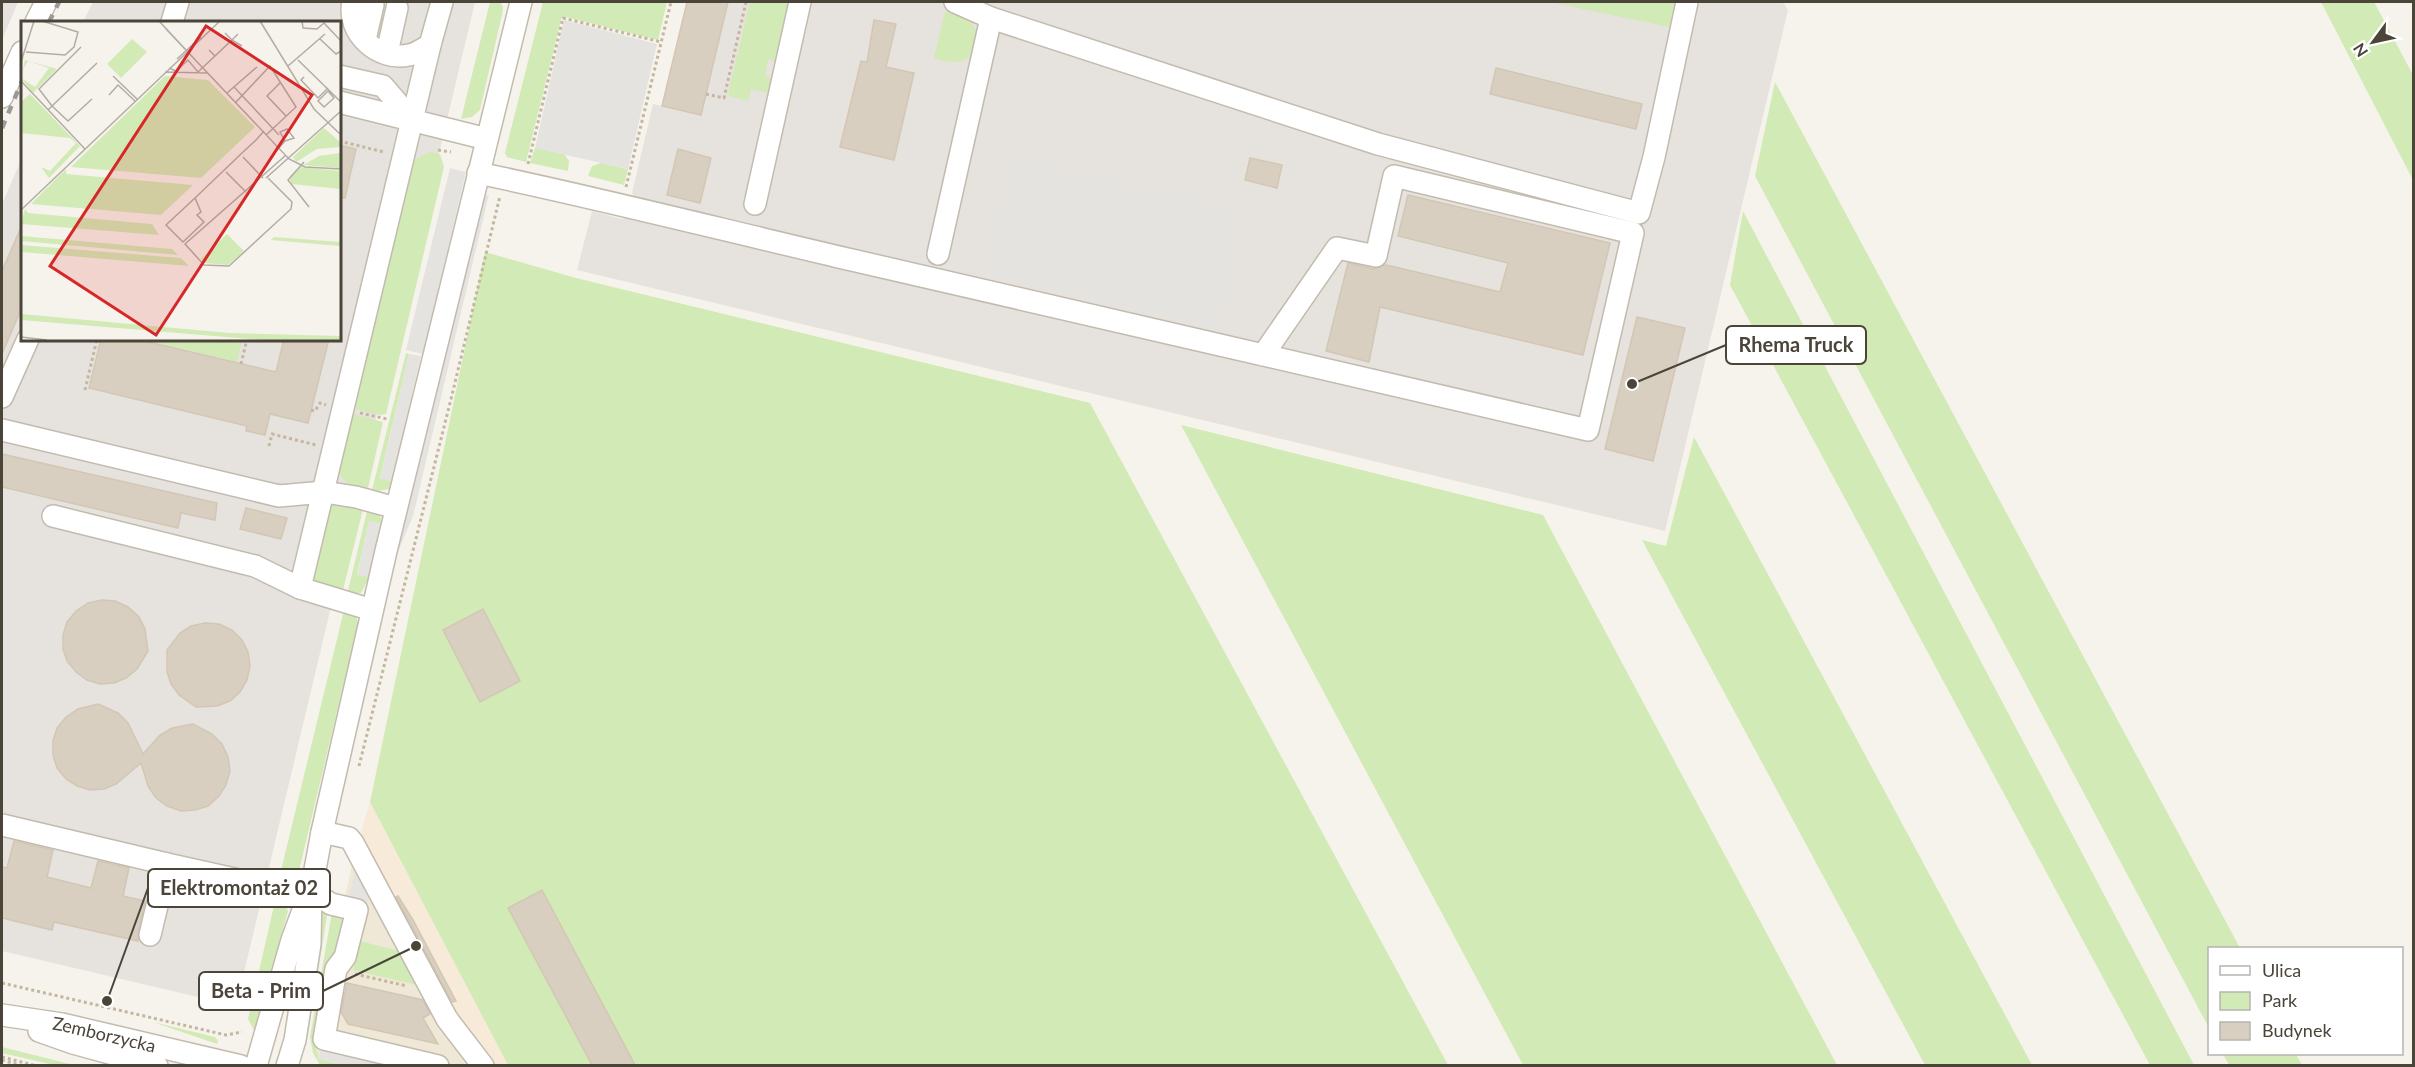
<svg xmlns="http://www.w3.org/2000/svg" width="2415" height="1067" font-family="Lato,sans-serif">
	<style>
		.commercial { fill: #f7ead8 }
		.industrial { fill: #e6e2dd }
		.education { fill: #efe8d6 }
		.green { fill: #d2eab5 }
		.parking { fill: #e5e3e0 }
		.building { fill: #d8cfc1; stroke: #d3c7b4; stroke-width: 1.5 }
		.lines { fill: none; stroke-linecap: round; stroke-linejoin: round }
		.minor-casing { stroke: #c2bbae; stroke-width: 24 }
		.path { stroke: #c4b79f; stroke-width: 3; stroke-dasharray: 3 3; stroke-linecap: butt }
		.minor { stroke: #fff; stroke-width: 21 }
		.rail { stroke: #9a9a9a; stroke-width: 4.5; stroke-dasharray: 8 8; stroke-linecap: butt }
		.labels { text-anchor: middle; dominant-baseline: central; stroke-width: 4.5; stroke-linejoin: round; paint-order: stroke }
		.street-label { font-size: 18px; fill: #4b4439; stroke: #fff }
		.inset-road { fill: none; stroke: #b2ada4; stroke-width: 1.5 }
		.view { fill: #d62828; fill-opacity: 0.15; stroke: #d62828; stroke-width: 3 }
		.inset-edge { fill: none; stroke: #4b4439; stroke-width: 3 }
		.leader { fill: none; stroke: #4b4439; stroke-width: 2 }
		.callout-dot { fill: #4b4439; stroke: #fff; stroke-width: 2 }
		.callout { fill: #fff; stroke: #4b4439; stroke-width: 2 }
		.callout-label { font-size: 20px; text-anchor: middle; font-weight: bold; fill: #4b4439 }
	</style>
	<rect width="100%" height="100%" fill="#f6f3ec"/>
	<!-- commercial -->
	<polygon class="commercial" points="370,802 508,1065 465,1065 354,856"/>
	<!-- industrial -->
	<g class="industrial">
		<polygon points="2,2 18,2 2,40"/>
		<polygon points="93,2 475,2 236,1006 2,951 2,204 22,158 22,339 339,339 339,22 83,22"/>
		<polygon points="687,2 1783,2 1788,10 1665,531 577,270 592,211 621,219 631,217 636,199 632,193 653,104 662,106"/>
	</g>
	<!-- education -->
	<polygon class="education" points="354,856 465,1065 323,1065 317,1057 313,1040"/>
	<!-- green -->
	<g class="green">
		<polygon points="490,2 500,2 503,7 502,15 480,110 472,117 461,119"/>
		<polygon points="543,2 667,2 658,40 562,16 526,162 507,157 505,153"/>
		<polygon points="750,2 793,2 778,62 768,59 765,76 777,80 770,93 751,89 748,101 731,97 728,94"/>
		<polygon points="1550,2 1675,2 1669,27"/>
		<polygon points="2321,2 2374,2 2413,75 2413,180"/>
		<path d="M 945,12 C 962,15 972,18 978,36 C 971,64 961,66 934,58 Z"/>
		<polygon points="1775,82 2240,948 2210,948 2209,1028 1755,176"/>
		<polygon points="535,148 564,154 569,161 568,171 530,163"/>
		<polygon points="430,152 440,154 444,167 386,414 380,415 354,409 412,161"/>
		<polygon points="601,163 628,169 624,185 588,176 592,166"/>
		<polygon points="1743,211 2194,1065 2150,1065 1730,285"/>
		<polygon points="485,252 576,278 1090,403 1448,1065 508,1065 370,802"/>
		<polygon points="142,339 242,339 237,362"/>
		<polygon points="406,353 409,354 380,478 392,481 389,489 378,491 372,490"/>
		<polygon points="353,414 383,422 368,488 347,483 339,474"/>
		<polygon points="1181,425 1543,515 1837,1065 1523,1065"/>
		<polygon points="1694,437 2032,1065 1925,1065 1642,540 1666,546"/>
		<polygon points="337,502 364,505 342,594 315,585 311,579 329,510"/>
		<path d="M 368,507 C 376,512 382,514 382,524 L 369,522 L 357,574 L 369,577 L 361,593 L 347,595 Z"/>
		<polygon points="345,606 355,611 358,623 299,871 289,882 278,883"/>
		<polygon points="276,897 283,900 288,911 258,1022 254,1030 248,1019"/>
		<polygon points="328,910 308,1033 305,1037 321,912"/>
		<polygon points="332,912 341,913 349,922 342,921 314,1039 319,1059 337,1064 337,1065 320,1065 313,1053 310,1037"/>
		<polygon points="360,941 403,952 421,986 353,970"/>
		<polygon points="153,1022 215,1037 218,1041 217,1044"/>
		<polygon points="2,1047 74,1065 54,1065 2,1053"/>
		<polygon points="2223,1054 2296,1054 2302,1065 2229,1065"/>
	</g>
	<!-- parking -->
	<g class="parking">
		<polygon points="564,20 657,44 628,169 535,148"/>
		<polygon points="1011,158 1237,209 1221,329 986,274"/>
		<polygon points="450,168 466,172 423,354 406,350"/>
		<polygon points="489,194 413,516 395,559 477,202"/>
		<polygon points="409,354 421,356 392,481 380,479"/>
		<polygon points="369,521 382,524 369,577 357,575"/>
		<polygon points="355,870 361,873 370,892 352,964 335,960"/>
		<polygon points="322,1046 406,1065 346,1065 318,1059"/>
	</g>
	<!-- building -->
	<g class="building">
		<polygon points="687,2 728,2 701,115 662,106"/>
		<polygon points="874,20 896,24 886,67 914,73 894,160 840,147 861,61 867,62"/>
		<polygon points="1496,68 1642,104 1636,129 1490,94"/>
		<polygon points="339,145 356,149 345,198 339,198"/>
		<polygon points="678,149 711,158 700,203 667,195"/>
		<polygon points="1250,158 1282,165 1277,188 1245,180"/>
		<polygon points="1408,195 1610,243 1583,355 1380,307 1369,362 1326,351 1348,263 1374,269 1385,265 1391,266 1500,292 1508,263 1398,236"/>
		<polygon points="22,225 22,307 2,354 2,271"/>
		<polygon points="1637,317 1685,328 1653,461 1605,449"/>
		<polygon points="101,339 136,339 276,372 284,339 329,339 308,423 270,414 265,435 246,431 247,426 89,388"/>
		<polygon points="2,454 217,503 215,520 181,513 178,528 2,487"/>
		<polygon points="246,508 287,518 281,539 240,529"/>
		<polygon points="102,600 115,601 128,607 139,617 145,629 148,651 137,669 126,678 114,683 100,684 87,680 76,672 67,661 63,649 63,635 67,622 76,611 88,603"/>
		<polygon points="483,609 520,681 480,702 443,630"/>
		<polygon points="205,623 219,624 232,630 242,640 248,652 250,666 247,680 240,692 230,701 217,706 196,707 179,695 171,684 167,672 167,650 180,633 191,626"/>
		<polygon points="98,704 118,713 128,723 143,754 160,735 172,728 193,724 212,734 222,744 228,757 230,771 226,785 219,796 208,806 195,810 181,811 167,806 156,798 148,786 141,763 116,784 104,789 90,790 77,786 66,779 57,768 53,755 53,741 57,728 66,717 78,709"/>
		<polygon points="14,841 53,850 47,877 91,888 98,861 129,868 123,896 145,901 138,932 138,941 54,922 52,930 2,918 2,867 7,868"/>
		<polygon points="542,890 635,1065 592,1065 508,908"/>
		<polygon points="398,896 413,920 456,1001 452,1002 396,897"/>
		<polygon points="347,983 423,1000 430,1014 423,1018 438,1044 348,1024 341,1012"/>
	</g>
	<g class="lines">
		<!-- minor casing -->
		<g class="minor-casing">
			<g id="minor">
				<path d="M 353,2 C 346,32 378,62 409,55 C 416,54 424,48 430,45 L 442,2"/>
				<polyline points="955,2 991,18 1378,144 1639,213 1654,157 1687,2"/>
				<polyline points="36,22 46,2"/>
				<polyline points="172,22 178,2"/>
				<polyline points="365,40 373,5"/>
				<polyline points="387,53 397,8"/>
				<polyline points="339,76 383,86 413,121"/>
				<polyline points="2,97 22,52"/>
				<polyline points="339,102 487,139"/>
				<path d="M 478,173 C 603,199 727,231 852,260 C 1097,317 1343,373 1588,430 L 1633,233 L 1394,176 L 1376,256 L 1337,248 L 1263,355"/>
				<polyline points="755,204 800,2"/>
				<polyline points="938,254 991,18"/>
				<polyline points="2,397 28,339"/>
				<polyline points="2,430 279,496 324,492 356,497 396,508"/>
				<polyline points="53,516 255,566 300,588 372,610"/>
				<polyline points="300,588 430,45"/>
				<polyline points="2,825 167,864 150,935"/>
				<polyline points="322,832 349,838 353,843 447,1019 483,1066"/>
				<polyline points="167,864 275,888 311,891 331,904 357,910 345,957 336,969 324,1039 438,1066"/>
				<path id="s1" d="M 2,1015 L 62,1024 L 241,1066"/>
				<polyline points="39,1031 73,1043 157,1066"/>
				<polyline points="256,1066 292,940 305,905"/>
				<polyline points="287,1066 295,1040 310,944 311,891 322,832 386,551 521,2"/>
			</g>
		</g>
		<!-- path -->
		<g class="path">
			<polyline points="706,94 724,98 746,2"/>
			<polyline points="339,141 384,152"/>
			<polyline points="438,150 451,152"/>
			<polyline points="528,164 563,18 661,42"/>
			<polyline points="626,187 671,2"/>
			<polyline points="241,364 247,339"/>
			<polyline points="85,390 97,339"/>
			<polyline points="311,410 315,411 320,403 326,405"/>
			<polyline points="360,413 387,419"/>
			<polyline points="269,446 272,434 316,445"/>
			<polyline points="359,766 452,395 500,196"/>
			<polyline points="355,974 407,986"/>
			<polyline points="2,983 226,1035 242,1032"/>
			<polyline points="2,1057 37,1066"/>
			<polyline points="2,1060 22,1066"/>
		</g>
		<!-- minor -->
		<use href="#minor" class="minor"/>
		<!-- rail -->
		<g class="rail">
			<polyline points="49,22 59,2"/>
			<polyline points="2,128 22,81"/>
		</g>
	</g>
	<g class="labels">
		<!-- street labels -->
		<g class="street-label">
			<text stroke="none"><textPath href="#s1" startOffset="104">Zemborzycka</textPath></text>
		</g>
	</g>
	<!-- overview -->
	<g transform="translate(21 21)">
		<rect width="320" height="320" fill="#f6f3ec"/>
		<path d="M 111,18 L 126,31 L 100,57 L 86,43 ZM 4,39 L 36,48 L 12,72 L 0,57 L 14,66 L 28,47 L 7,40 L 2,48 ZM 144,55 L 187,59 L 234,106 L 180,157 L 50,146 ZM 9,73 L 59,125 L 28,157 L 20,146 L 29,150 L 55,122 L 49,117 L 0,112 L 0,81 ZM 303,107 L 319,121 L 319,126 L 296,128 L 275,141 L 272,136 ZM 319,132 L 319,147 L 282,144 L 298,135 ZM 279,146 L 319,150 L 319,168 L 270,163 L 269,155 ZM 45,148 L 45,153 L 172,164 L 140,194 L 10,183 ZM 4,188 L 7,192 L 131,203 L 138,214 L 0,203 ZM 206,213 L 223,230 L 207,244 L 184,242 L 180,238 ZM 0,215 L 151,228 L 157,234 L 0,220 ZM 253,216 L 319,221 L 319,225 L 250,219 ZM 0,224 L 160,237 L 168,245 L 0,231 ZM 0,293 L 208,312 L 319,315 L 319,319 L 242,319 L 0,299 Z" fill="#d2eab5"/>
		<path class="inset-road" d="M 138,0 L 179,44M 239,0 L 293,88 L 320,114M 281,0 L 282,7 L 296,8 L 303,2 L 320,20M 145,8 L 268,138 L 284,146 L 320,148M 204,12 L 211,19 L 217,13M 299,18 L 315,33 L 320,30M 188,29 L 194,35 L 211,19 L 221,25M 5,31 L 44,34 L 53,26 L 57,11 L 21,0M 156,38 L 180,16M 277,39 L 320,81M 0,41 L 13,0M 267,45 L 304,13M 148,47 L 155,50 L 167,39 L 177,51 L 194,35M 144,51 L 187,52M 92,55 L 116,78M 283,56 L 280,59 L 297,77 L 307,67M 0,60 L 64,128M 259,62 L 246,75 L 265,95M 213,66 L 258,114M 307,70 L 313,77 L 303,86 L 297,80 L 308,69M 206,72 L 236,46M 88,74 L 97,64 L 114,80M 71,78 L 47,100 L 31,85 L 76,42M 215,81 L 249,45 L 275,86 L 245,114M 27,89 L 31,85 L 18,68 L 60,26M 258,127 L 264,120 L 259,111 L 266,108 L 273,117 L 264,120M 222,136 L 242,157M 283,141 L 267,159 L 288,186M 205,151 L 225,171M 245,157 L 320,90M 247,157 L 271,181 L 270,188 L 208,245 L 183,244 L 164,223 L 265,134M 174,177 L 180,191 L 176,194 L 183,201 L 162,221 L 145,204 L 174,177 L 221,132 L 235,119 L 243,110M 0,189 L 199,0M 0,316 L 26,319"/>
		<path class="view" d="M 185,5 L 291,74 L 135,314 L 29,245 Z"/>
		<rect width="320" height="320" class="inset-edge"/>
	</g>
	<!-- callouts -->
	<path class="leader" d="M1632 384L1726 345M107 1001L148 888M416 946L323 991"/>
	<g class="callout-dot">
		<circle cx="1632" cy="384" r="6"/>
		<circle cx="107" cy="1001" r="6"/>
		<circle cx="416" cy="946" r="6"/>
	</g>
	<g class="callout">
		<rect x="1726" y="326" width="140" height="38" rx="6"/>
		<rect x="148" y="869" width="182" height="38" rx="6"/>
		<rect x="199" y="972" width="124" height="38" rx="6"/>
	</g>
	<g class="callout-label">
		<text x="1796" y="352">Rhema Truck</text>
		<text x="239" y="895">Elektromontaż 02</text>
		<text x="261" y="998">Beta - Prim</text>
	</g>
	<!-- border -->
	<rect width="2415" height="1067" fill="none" stroke="#4b4439" stroke-width="6"/>
	<!-- legend -->
	<rect x="2208" y="947" width="195" height="108" fill="#ffffff" stroke="#b7b4b0" stroke-width="1.5"/>
	<rect x="2220" y="966" width="30" height="9" fill="#ffffff" stroke="#b7b4b0" stroke-width="1.5"/>
	<text x="2262" y="977" font-size="18" fill="#4b4439">Ulica</text>
	<rect x="2220" y="992" width="30" height="18" fill="#d2eab5" stroke="#b7b4b0" stroke-width="1.5"/>
	<text x="2262" y="1007" font-size="18" fill="#4b4439">Park</text>
	<rect x="2220" y="1022" width="30" height="18" fill="#d8cfc1" stroke="#b7b4b0" stroke-width="1.5"/>
	<text x="2262" y="1037" font-size="18" fill="#4b4439">Budynek</text>
	<!-- north arrow -->
	<g transform="translate(2373 42) rotate(237)" stroke="#ffffff" stroke-width="4.5" paint-order="stroke">
	<path d="M0-4.5L10 22L0 15L-10 22Z" fill="#4b4439"/>
	<text y="-9" font-size="16" font-weight="bold" text-anchor="middle" fill="#4b4439">N</text>
	</g>
</svg>
